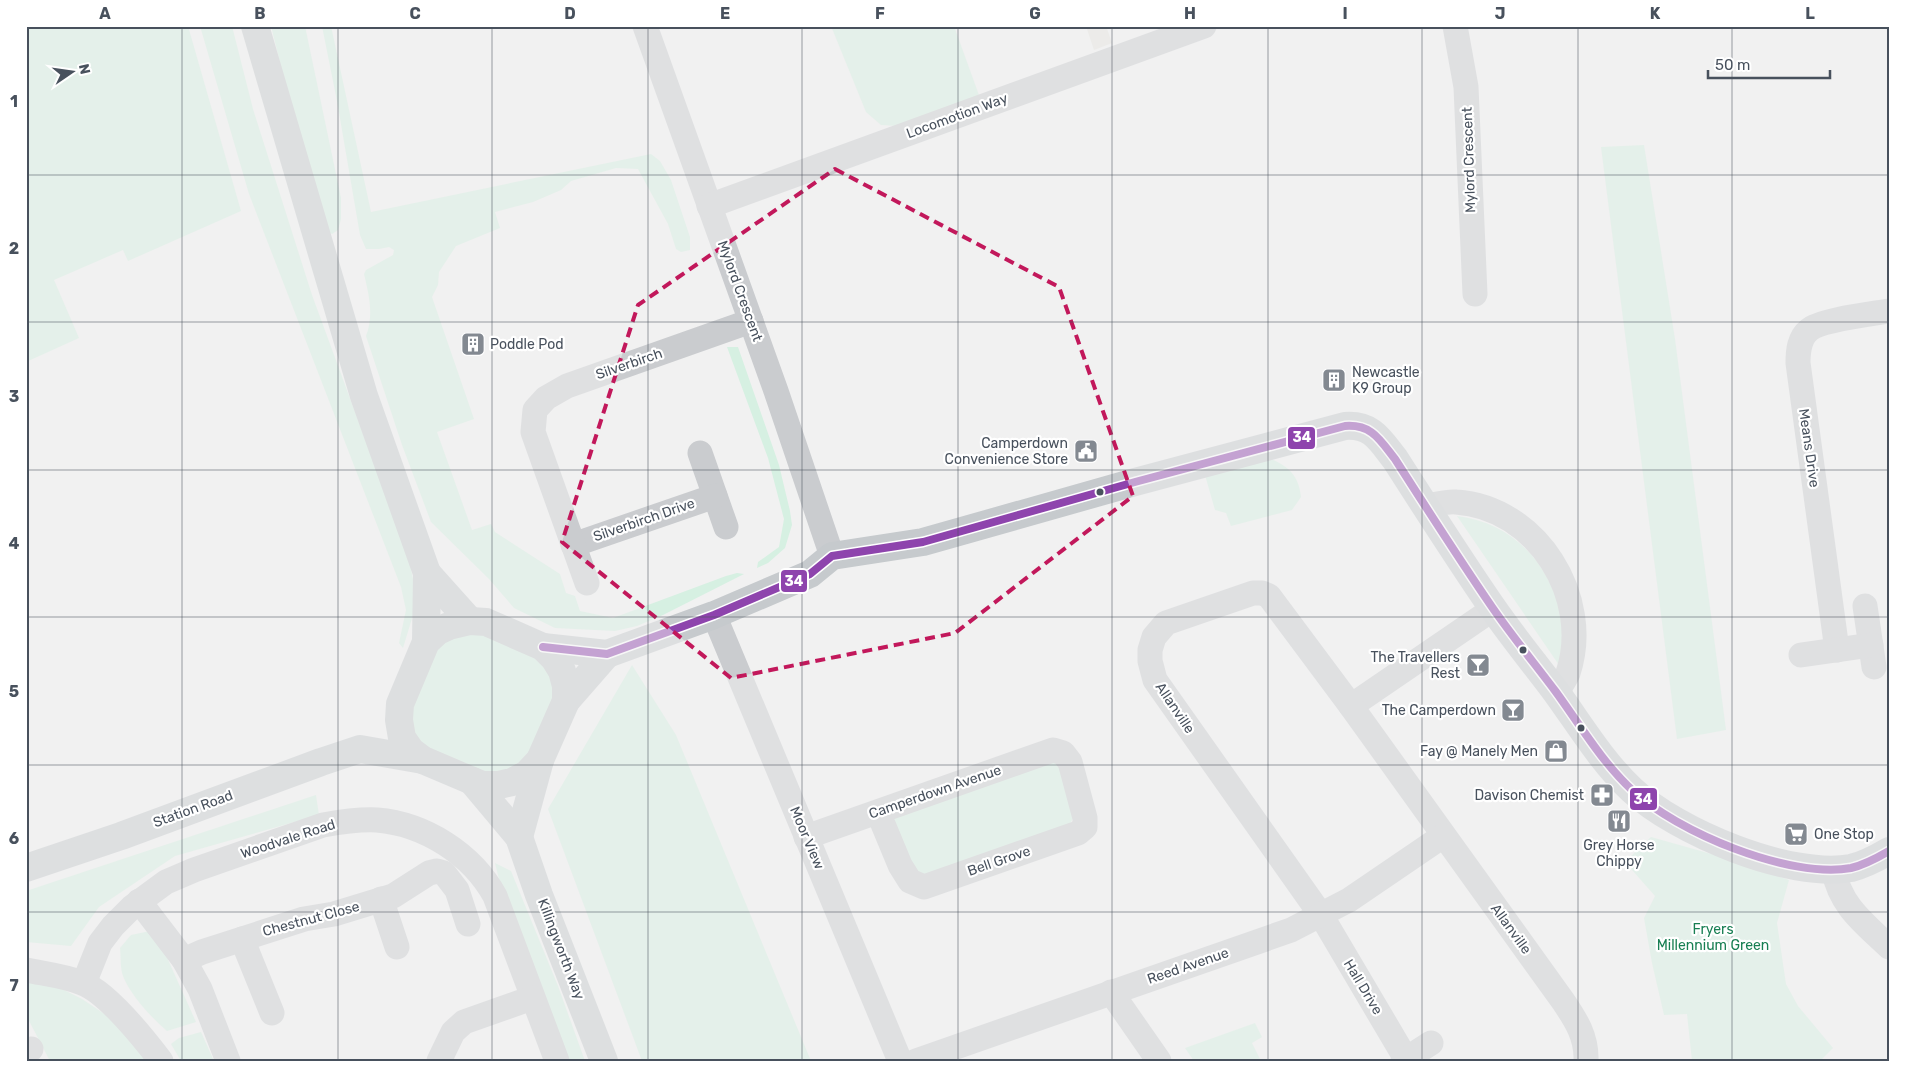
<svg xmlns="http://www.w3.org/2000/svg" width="1915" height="1087" font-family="Rubik,sans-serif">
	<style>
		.commercial { fill: #e6e5df }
		.green { fill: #d6f0e2 }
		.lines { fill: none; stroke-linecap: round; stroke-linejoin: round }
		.minor { stroke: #cacccf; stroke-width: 25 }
		.major { stroke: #c6cacd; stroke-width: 28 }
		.bus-1-casing { stroke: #fff; stroke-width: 11 }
		.bus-1 { stroke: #8e44ad; stroke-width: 8 }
		.marked { fill: none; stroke: #c2185b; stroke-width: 4; stroke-dasharray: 10 6; stroke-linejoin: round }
		.grid { fill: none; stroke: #48515d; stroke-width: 1; stroke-opacity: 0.55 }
		.bus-dot { fill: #48515d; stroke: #fff; stroke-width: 2 }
		.labels { text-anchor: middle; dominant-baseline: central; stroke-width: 4.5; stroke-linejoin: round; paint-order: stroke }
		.street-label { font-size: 14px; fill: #48515d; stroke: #fff }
		.poi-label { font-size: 14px; fill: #48515d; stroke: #fff; text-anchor: end }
		.park-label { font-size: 14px; fill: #187f53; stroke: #fff }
		.line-badge { stroke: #fff; stroke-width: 2 }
		.badge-label { font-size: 14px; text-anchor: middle; font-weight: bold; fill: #fff }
		.neatline { fill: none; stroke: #48515d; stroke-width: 2 }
		.grid-label { font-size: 16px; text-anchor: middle; font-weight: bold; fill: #48515d }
	</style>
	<rect width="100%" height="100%" fill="#f1f1f1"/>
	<!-- commercial -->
	<polygon class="commercial" points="1086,26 1106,26 1112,43 1094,50"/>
	<!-- green -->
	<g class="green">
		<polygon points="26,26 188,26 241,211 128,261 123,250 54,280 79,338 26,362"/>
		<polygon points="200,26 232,26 253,109 312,295 409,559 414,584 413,615 403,648 399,643 406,610 401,587 249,194"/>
		<polygon points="271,26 305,26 341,198 341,219 338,230 332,234 325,230 313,197"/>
		<path d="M 322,26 L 331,26 L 371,212 L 651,154 L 660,161 L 671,180 L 690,237 L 690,250 L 681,252 L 676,249 L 668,224 L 638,169 L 616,168 L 571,181 L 561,190 L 533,202 L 495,212 L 500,228 L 456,246 L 439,272 L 438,285 L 432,297 L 474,419 L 437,432 L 472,530 L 491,524 L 495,532 L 560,574 L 566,593 L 575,596 L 580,611 L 613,618 L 726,576 L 737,573 L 744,574 L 663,615 L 637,626 L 615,631 L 555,628 L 514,608 L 489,579 L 431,522 L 402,445 L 366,336 C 374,315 369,295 364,274 L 366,270 L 393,255 L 394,250 L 389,247 L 379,249 L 366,249 L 360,235 L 337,101 Z"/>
		<polygon points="831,26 954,26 980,98 897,126 881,125 866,112"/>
		<polygon points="1644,145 1675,339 1726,730 1677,739 1601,147"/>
		<polygon points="727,347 738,347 779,465 790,511 792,525 785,548 768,563 757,568 758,562 779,547 784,519 768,458"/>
		<path d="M 1271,459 C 1290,467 1299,477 1301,497 L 1292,510 L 1231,526 L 1226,513 L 1215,510 L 1205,475 Z"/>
		<path d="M 1457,516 C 1514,523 1550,564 1562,618 C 1565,631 1561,654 1561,668 Z"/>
		<polygon points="482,632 535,657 549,669 556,692 525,764 493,777 419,744 407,712 432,652 448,636"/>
		<polygon points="632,665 676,735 811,1061 642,1061 548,809"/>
		<polygon points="1048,761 1061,765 1075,815 1068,827 927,876 916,874 892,819"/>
		<polygon points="316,795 319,815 175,856 99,907 71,946 26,942 26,891"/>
		<polygon points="1651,837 1715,855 1789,880 1777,923 1786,984 1798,1006 1833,1048 1820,1061 1692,1061 1687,1014 1664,1015 1652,963 1644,918 1655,896 1625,862"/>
		<polygon points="495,863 511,871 558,986 585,1061 567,1061 500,883"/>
		<path d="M 150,931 L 156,933 L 196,1022 L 167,1031 C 151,1017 131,996 123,976 C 120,968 121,956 120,948 L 131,935 Z"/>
		<polygon points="26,979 54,985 82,999 115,1021 148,1061 50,1061 26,1015"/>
		<polygon points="1255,1023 1262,1037 1252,1043 1261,1061 1194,1061 1185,1048"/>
		<polygon points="201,1032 214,1061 181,1061 171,1044 179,1038"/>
	</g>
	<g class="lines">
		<!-- minor -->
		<g class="minor">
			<polyline points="645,26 776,391 832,556"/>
			<polyline points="1455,26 1466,87 1475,294"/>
			<polyline points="709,206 1204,26"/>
			<polyline points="700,453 726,527"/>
			<path d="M 1426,506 C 1435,505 1446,501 1456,502 C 1537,507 1593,598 1568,673 C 1565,680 1560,687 1556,693"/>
			<polyline points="573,545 715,496"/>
			<polyline points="587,583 533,432 535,410 546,398 567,386 751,321"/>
			<polyline points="1865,606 1874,667"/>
			<polyline points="714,615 900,1061"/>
			<path d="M 1837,650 L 1798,363 C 1798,351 1799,338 1809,330 C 1820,320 1872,314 1889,311"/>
			<polyline points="1801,655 1871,645"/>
			<polyline points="1351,706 1493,609"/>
			<polyline points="806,837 1053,750 1063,753 1070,762 1085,818 1085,827 1078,833 924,887 910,881 900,865 878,812"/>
			<path d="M 1833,869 C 1841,907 1863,922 1889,947"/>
			<polyline points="381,899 397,947"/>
			<polyline points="139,901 184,960 200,989 228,1061"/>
			<polyline points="242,939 272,1013"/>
			<polyline points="184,960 202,952 304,919 334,914 393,896 429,873 437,871 444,873 457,890 468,924"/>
			<path d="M 26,970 C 45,974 65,976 82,983 C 107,992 145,1040 161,1061"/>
			<path d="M 84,983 L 100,943 L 113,926 L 132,907 L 166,882 L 194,870 L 323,825 C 340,822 359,819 377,820 C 425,824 472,854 495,896 L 557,1061"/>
			<polyline points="1111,992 1159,1061"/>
			<polyline points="26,1052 31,1049"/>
			<path d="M 1406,1059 L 1321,915 L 1155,680 L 1150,661 L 1150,650 L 1154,637 L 1166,623 L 1253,593 L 1262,593 L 1269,596 L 1351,706 L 1563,1001 C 1576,1020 1587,1037 1586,1061"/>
			<polyline points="439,1061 453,1032 464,1022 532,998"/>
			<polyline points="916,1061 1291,930 1349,900 1443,836"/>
			<polyline points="1403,1061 1431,1043"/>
		</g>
		<!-- major -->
		<g class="major">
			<polyline points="255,26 364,396 427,573 426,642"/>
			<polyline points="427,573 470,621"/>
			<polygon points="470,621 486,622 543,647 554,658 562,671 566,686 566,701 540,760 527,774 512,782 499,785 482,785 423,760 411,751 402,738 399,720 400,704 426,642 438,631 449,626"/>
			<path d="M 543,647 L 607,654 L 714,615 L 810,574 L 832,556 L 923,542 L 1135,482 L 1345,426 C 1372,424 1380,440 1395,459 C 1427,509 1459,559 1492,607 C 1512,636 1535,664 1556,692 C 1580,725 1602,762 1632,790 C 1677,832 1789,879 1851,868 C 1864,865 1877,858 1889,851"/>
			<polyline points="566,701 607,654"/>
			<polyline points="472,781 519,837 539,895 604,1061"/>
			<polyline points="519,837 540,760"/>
			<polyline points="26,868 121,836 321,762 360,749 423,760"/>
		</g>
		<!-- bus-1 casing -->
		<g class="bus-1-casing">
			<path id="bus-1" d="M 543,647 L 607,654 L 714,615 L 810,574 L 832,556 L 923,542 L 1135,482 L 1345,426 C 1372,424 1380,440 1395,459 C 1427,509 1459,559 1492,607 C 1512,636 1535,664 1556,692 C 1580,725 1602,762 1632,790 C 1677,832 1789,879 1851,868 C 1864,865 1877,858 1889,851"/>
		</g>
		<!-- bus-1 -->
		<use href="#bus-1" class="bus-1"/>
	</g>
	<!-- marked area -->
	<path d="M0 0H1915V1087H0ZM 835,169 L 1059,287 L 1133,496 L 955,633 L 731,678 L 562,542 L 638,305 Z" fill="#f1f1f1" fill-opacity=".55" fill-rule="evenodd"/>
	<path class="marked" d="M 835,169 L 1059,287 L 1133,496 L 955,633 L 731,678 L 562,542 L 638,305 Z"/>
	<!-- grid -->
	<path class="grid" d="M 182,26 L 182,1061M 338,26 L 338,1061M 492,26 L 492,1061M 648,26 L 648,1061M 802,26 L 802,1061M 958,26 L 958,1061M 1112,26 L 1112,1061M 1268,26 L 1268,1061M 1422,26 L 1422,1061M 1578,26 L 1578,1061M 1732,26 L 1732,1061M 26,175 L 1889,175M 26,322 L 1889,322M 26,470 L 1889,470M 26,617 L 1889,617M 26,765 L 1889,765M 26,912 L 1889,912"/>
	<!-- icons -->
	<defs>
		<g id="building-square" transform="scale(1.25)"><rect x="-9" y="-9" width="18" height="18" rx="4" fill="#838991" stroke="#fff"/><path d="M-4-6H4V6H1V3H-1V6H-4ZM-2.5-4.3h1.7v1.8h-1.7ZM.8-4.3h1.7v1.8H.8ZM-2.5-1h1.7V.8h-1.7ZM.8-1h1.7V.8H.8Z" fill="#fff"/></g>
		<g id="civic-square" transform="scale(1.25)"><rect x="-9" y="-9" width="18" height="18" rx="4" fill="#838991" stroke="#fff"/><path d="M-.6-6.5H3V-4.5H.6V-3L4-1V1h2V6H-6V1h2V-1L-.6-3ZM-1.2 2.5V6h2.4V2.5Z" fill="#fff"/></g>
		<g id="bar-square" transform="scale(1.25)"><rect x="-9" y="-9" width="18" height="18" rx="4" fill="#838991" stroke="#fff"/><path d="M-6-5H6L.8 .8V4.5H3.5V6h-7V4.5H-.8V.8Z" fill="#fff"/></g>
		<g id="shop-square" transform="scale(1.25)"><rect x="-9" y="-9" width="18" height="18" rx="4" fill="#838991" stroke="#fff"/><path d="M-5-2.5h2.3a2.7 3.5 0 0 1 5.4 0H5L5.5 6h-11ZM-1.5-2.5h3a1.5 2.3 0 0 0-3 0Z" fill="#fff"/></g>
		<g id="pharmacy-square" transform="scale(1.25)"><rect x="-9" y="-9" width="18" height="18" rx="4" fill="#838991" stroke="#fff"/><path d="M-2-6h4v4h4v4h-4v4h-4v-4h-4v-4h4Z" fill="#fff"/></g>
		<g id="restaurant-square" transform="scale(1.25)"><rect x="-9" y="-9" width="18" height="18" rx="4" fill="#838991" stroke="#fff"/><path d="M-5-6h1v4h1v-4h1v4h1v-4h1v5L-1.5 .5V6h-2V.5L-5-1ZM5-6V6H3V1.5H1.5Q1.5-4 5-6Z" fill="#fff"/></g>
		<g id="supermarket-square" transform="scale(1.25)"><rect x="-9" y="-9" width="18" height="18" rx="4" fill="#838991" stroke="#fff"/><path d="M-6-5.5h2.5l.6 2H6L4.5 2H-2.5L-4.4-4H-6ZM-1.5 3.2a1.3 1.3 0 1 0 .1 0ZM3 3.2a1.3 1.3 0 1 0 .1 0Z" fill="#fff"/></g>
	</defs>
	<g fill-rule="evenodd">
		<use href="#building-square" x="473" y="344"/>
		<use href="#building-square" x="1334" y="380"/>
		<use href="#civic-square" x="1086" y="451"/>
		<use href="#bar-square" x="1478" y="665"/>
		<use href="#bar-square" x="1513" y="710"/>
		<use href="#shop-square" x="1556" y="751"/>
		<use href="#pharmacy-square" x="1602" y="795"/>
		<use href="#restaurant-square" x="1619" y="821"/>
		<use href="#supermarket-square" x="1796" y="834"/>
	</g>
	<!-- markers -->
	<g class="bus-dot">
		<circle cx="1100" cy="492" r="4.5"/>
		<circle cx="1523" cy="650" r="4.5"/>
		<circle cx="1581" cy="728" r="4.5"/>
	</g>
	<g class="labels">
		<!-- street labels -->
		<g class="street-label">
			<text transform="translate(957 116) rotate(-20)">Locomotion Way</text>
			<text transform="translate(1469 160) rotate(-92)">Mylord Crescent</text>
			<text transform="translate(740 291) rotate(70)">Mylord Crescent</text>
			<text transform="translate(629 364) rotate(-19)">Silverbirch</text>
			<text transform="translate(1809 448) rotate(82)">Means Drive</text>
			<text transform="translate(644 520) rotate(-19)">Silverbirch Drive</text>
			<text transform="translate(1175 708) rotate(56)">Allanville</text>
			<text transform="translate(935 792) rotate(-19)">Camperdown Avenue</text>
			<text transform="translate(193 809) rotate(-20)">Station Road</text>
			<text transform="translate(807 838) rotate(67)">Moor View</text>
			<text transform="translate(288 839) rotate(-18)">Woodvale Road</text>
			<text transform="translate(999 861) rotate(-19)">Bell Grove</text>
			<text transform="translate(311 919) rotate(-15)">Chestnut Close</text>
			<text transform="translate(1511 929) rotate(54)">Allanville</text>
			<text transform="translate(561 949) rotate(69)">Killingworth Way</text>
			<text transform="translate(1188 966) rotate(-19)">Reed Avenue</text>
			<text transform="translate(1363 987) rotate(59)">Hall Drive</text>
		</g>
		<!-- poi labels -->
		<g class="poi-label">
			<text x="490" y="344" text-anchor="start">Poddle Pod</text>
			<text x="1352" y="372" text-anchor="start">Newcastle<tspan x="1352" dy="16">K9 Group</tspan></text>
			<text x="1068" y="443">Camperdown<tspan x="1068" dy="16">Convenience Store</tspan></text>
			<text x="1460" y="657">The Travellers<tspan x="1460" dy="16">Rest</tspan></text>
			<text x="1496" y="710">The Camperdown</text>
			<text x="1538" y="751">Fay @ Manely Men</text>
			<text x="1584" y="795">Davison Chemist</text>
			<text x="1814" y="834" text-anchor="start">One Stop</text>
			<text x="1619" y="845" text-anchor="middle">Grey Horse<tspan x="1619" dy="16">Chippy</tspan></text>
		</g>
		<!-- park labels -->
		<g class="park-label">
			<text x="1713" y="929">Fryers<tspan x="1713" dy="16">Millennium Green</tspan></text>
		</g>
	</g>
	<g class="line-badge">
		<rect x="1287" y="426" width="29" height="24" rx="5" fill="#8e44ad"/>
		<rect x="780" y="569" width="28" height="24" rx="5" fill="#8e44ad"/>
		<rect x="1629" y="787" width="29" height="24" rx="5" fill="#8e44ad"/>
	</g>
	<g class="badge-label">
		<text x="1302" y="442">34</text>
		<text x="794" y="586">34</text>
		<text x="1643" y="804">34</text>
	</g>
	<!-- border -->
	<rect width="1915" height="1087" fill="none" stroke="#ffffff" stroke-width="55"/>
	<!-- north arrow -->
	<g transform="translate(72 72) rotate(77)" stroke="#ffffff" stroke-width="4" paint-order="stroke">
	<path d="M0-4L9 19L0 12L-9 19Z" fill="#48515d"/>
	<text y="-8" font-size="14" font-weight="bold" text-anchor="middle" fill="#48515d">N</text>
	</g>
	<!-- scale -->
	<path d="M1708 70v8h122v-8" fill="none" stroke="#48515d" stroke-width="2.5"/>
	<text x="1715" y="70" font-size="15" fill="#48515d" stroke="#ffffff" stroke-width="4" paint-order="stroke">50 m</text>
	<rect x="28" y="28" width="1860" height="1032" class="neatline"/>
	<g class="grid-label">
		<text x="105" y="19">A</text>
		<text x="260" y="19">B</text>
		<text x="415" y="19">C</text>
		<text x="570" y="19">D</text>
		<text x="725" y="19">E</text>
		<text x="880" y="19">F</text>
		<text x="1035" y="19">G</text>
		<text x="1190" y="19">H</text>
		<text x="1345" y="19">I</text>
		<text x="1500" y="19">J</text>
		<text x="1655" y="19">K</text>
		<text x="1810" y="19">L</text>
		<text x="14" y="107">1</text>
		<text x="14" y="254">2</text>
		<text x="14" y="402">3</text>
		<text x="14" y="549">4</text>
		<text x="14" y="697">5</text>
		<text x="14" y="844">6</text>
		<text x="14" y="991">7</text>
	</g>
</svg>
